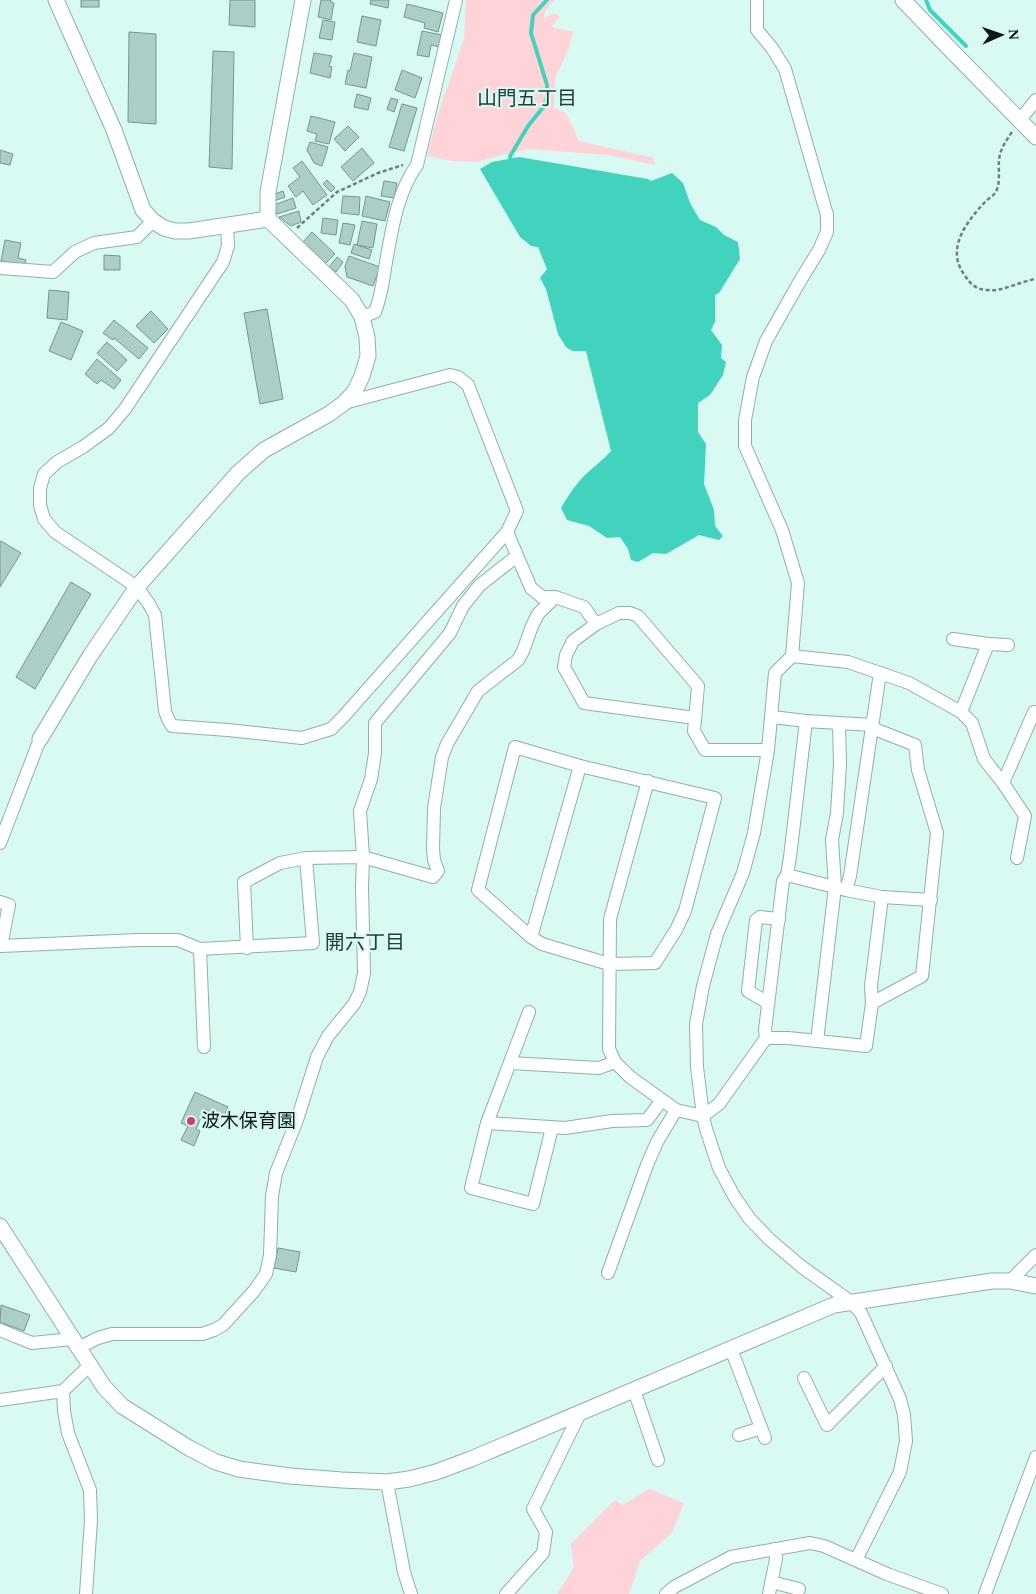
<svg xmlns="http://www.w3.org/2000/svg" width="1036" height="1594" font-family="Spectral,'Noto Sans JP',serif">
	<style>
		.green { fill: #fed4d8 }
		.water { fill: #41d3be }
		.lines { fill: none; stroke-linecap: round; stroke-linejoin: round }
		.stream { stroke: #41d3be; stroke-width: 4 }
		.building { fill: #adcec7; stroke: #76968f }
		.minor-casing { stroke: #90b0a9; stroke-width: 14 }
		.tertiary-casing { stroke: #90b0a9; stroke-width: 17 }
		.path { stroke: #6a817c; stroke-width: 2.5; stroke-dasharray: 4 2.5; stroke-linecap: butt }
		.minor { stroke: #fff; stroke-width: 12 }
		.tertiary { stroke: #fff; stroke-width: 15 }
		.poi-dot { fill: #d04061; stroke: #d8faf3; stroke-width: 2 }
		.labels { text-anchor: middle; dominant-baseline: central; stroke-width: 4.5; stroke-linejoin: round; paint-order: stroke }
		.poi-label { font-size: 19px; fill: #0a1714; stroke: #d8faf3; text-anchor: start }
		.neighbourhood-label { font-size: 20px; fill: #213e39; stroke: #d8faf3 }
	</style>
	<rect width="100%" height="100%" fill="#d8faf3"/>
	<!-- green -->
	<g class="green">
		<polygon points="466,0 555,0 545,11 544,18 554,13 560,17 551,27 573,32 569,48 555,78 554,108 566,113 579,141 654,158 655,165 608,155 529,149 501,155 477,162 452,161 427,156 438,114 464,39"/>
		<polygon points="649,1489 684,1503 672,1533 640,1561 629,1594 557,1594 574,1568 571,1544 615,1500 623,1505"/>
	</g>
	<!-- water -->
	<path class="water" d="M 519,157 L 648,179 L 651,181 L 672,173 L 683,183 L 690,203 L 700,220 L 716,227 L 724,235 L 738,242 L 740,259 L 719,293 L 715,295 L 715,322 L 711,330 L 722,345 L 721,358 L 726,362 L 723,375 L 710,395 L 698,403 L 698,432 L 706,444 L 704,484 L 714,510 L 715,526 L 723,536 L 719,540 L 699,535 L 666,554 L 653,553 L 638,562 L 631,560 L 628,549 L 620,537 L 607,538 L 589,526 L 567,520 L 561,508 C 568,496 575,485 585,475 C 593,467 603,460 611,451 L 586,351 L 572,351 L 566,347 L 558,334 L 546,289 L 540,278 L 547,269 L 538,247 L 531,246 L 520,237 L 480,169 L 492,162 Z"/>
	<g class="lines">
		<!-- stream -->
		<g class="stream">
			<polyline points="926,0 930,10 966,46"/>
			<polyline points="511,163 510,156 512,153 528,126 545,105 547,95 547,85 531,33 533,15 547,0"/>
		</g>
	</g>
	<!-- building -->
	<g class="building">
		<rect x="81" y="0" width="18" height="7"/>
		<polygon points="230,0 255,0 255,27 229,25"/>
		<polygon points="321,0 331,0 331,2 334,3 331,20 318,17"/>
		<polygon points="371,0 389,0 388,8 370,4"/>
		<polygon points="407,4 443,13 438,32 424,28 425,23 404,17"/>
		<polygon points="362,16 381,20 376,46 357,42"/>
		<polygon points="323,20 335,22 332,40 319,38"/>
		<polygon points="422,31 442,35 440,47 431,45 429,57 417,55"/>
		<polygon points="129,32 156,34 156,124 128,122"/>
		<polygon points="213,51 234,52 232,169 209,167"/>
		<polygon points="314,53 332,56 329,66 332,67 330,78 310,73"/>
		<polygon points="354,53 372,57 366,88 345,84 348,70 350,71"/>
		<polygon points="402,70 422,78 415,98 395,90"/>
		<polygon points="357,94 371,98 368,110 354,107"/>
		<polygon points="391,98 398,100 394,112 387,109"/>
		<polygon points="402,104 417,108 404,151 389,147"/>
		<polygon points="311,116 335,122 329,144 315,141 317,134 307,131"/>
		<polygon points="348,126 359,137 345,151 334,139"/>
		<polygon points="310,142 328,147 322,166 314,163 307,150"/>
		<polygon points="362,148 374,163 353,181 341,167"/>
		<polygon points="0,150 13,154 10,165 0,163"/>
		<polygon points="302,161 327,195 313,205 303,191 296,197 288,186 300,177 293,168"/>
		<polygon points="327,180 335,188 331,192 323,184"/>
		<polygon points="384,181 397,183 394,198 381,196"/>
		<polygon points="283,191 285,197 274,201 272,195"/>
		<polygon points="343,196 360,197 359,215 341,213"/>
		<polygon points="366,196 390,202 385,221 362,216"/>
		<polygon points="293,198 296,208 277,214 274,205"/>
		<polygon points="299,211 301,222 291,226 279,217"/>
		<polygon points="323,218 338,220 336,235 321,233"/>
		<polygon points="362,221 377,224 373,248 357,245"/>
		<polygon points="343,223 355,225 350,245 339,243"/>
		<polygon points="312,232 335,254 324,265 302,243"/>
		<polygon points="5,240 21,243 18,258 26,260 24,266 1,261"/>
		<polygon points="354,244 372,250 369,259 351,253"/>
		<polygon points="104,255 120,256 120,270 104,270"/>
		<polygon points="349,256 380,267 373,286 347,277 345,266"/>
		<polygon points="337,257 343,262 336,272 329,267"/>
		<polygon points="49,290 69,292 67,320 47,318"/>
		<polygon points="267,309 283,399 260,404 244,313"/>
		<polygon points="151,311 168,329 154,343 136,326"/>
		<polygon points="114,320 148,348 139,359 114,338 113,340 103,333"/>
		<polygon points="61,322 83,331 71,360 49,351"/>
		<polygon points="107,342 127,360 117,371 97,353"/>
		<polygon points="97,359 121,380 114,389 101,380 97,384 85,374"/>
		<polygon points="1,541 21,553 0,587 0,543"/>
		<polygon points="71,582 91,594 35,689 16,677"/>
		<polygon points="195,1092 228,1107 223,1118 205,1109 196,1129 200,1131 194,1146 181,1140 188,1126 181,1123"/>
		<polygon points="278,1248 300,1252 296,1272 274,1268"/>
		<polygon points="1,1305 30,1315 24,1331 0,1322"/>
	</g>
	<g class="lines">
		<!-- minor casing -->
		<g class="minor-casing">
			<g id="minor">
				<polyline points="757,0 757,30 772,48 785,69 827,215 827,232 819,250 800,281 766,341 753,377 745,420 745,446 782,530 798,583 792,656 775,673 768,750 754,833 743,873 717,934 703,986 696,1024 697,1067 703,1116 706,1129 719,1168 734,1196 749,1218 769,1239 802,1267 851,1302 861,1313 900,1399 904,1415 906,1441 900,1472 856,1560"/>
				<polyline points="1019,121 1036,100"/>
				<polyline points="227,225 228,246 223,262 125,409 109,428 83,447 57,462 44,474 40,488 40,505 44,519 55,532 137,587 149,604 155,615 165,711 168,719 172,726 228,730 302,738 331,729 343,717 507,532 517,511 468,385 458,377 450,375 344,403"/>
				<polyline points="0,268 53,272 75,252 94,243 137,237 153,221"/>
				<path d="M 362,317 L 375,312 C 382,294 383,280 386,262 C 392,229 397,193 417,165 L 456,0"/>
				<polyline points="507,532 531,588 542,597 555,597 584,607 596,624"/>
				<polyline points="953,639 988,644 1008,645"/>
				<polyline points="792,656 848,662 909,683 961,712 972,723 984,759 1003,783 1025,816 1017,858"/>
				<polyline points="961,712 988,644"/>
				<polyline points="772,717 806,721 872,725"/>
				<polyline points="695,718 584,703 564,667 566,655 573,641 596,624 619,613 630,613 638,616 698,686 694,731 705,750 768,750"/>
				<polygon points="515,747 580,766 715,798 685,911 676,930 655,963 609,964 542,944 531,937 478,890"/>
				<polyline points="648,781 610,919 609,1049 615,1062 630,1077 676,1110 703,1116"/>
				<polyline points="1003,783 1034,712"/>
				<polyline points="0,843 40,739"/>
				<polyline points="787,875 846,890 882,897 931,900"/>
				<polyline points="846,890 850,876 880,673"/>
				<polyline points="0,902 9,905 1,946 137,940 178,940 200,949 313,943 306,858"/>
				<polyline points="531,937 580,766"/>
				<polyline points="247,948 244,882 280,863 306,858 363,857 433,877 438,871 434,860 433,849 434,808 442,757 447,744 478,691 518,660 523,651 532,626 538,614 555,597"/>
				<polyline points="200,949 204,1047"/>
				<polyline points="768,1003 748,991 756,920 760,917 779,919"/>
				<polyline points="872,1003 871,986 882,897"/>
				<polyline points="529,1012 487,1123 471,1188 533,1204 552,1128"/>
				<polyline points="766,1038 788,1038 866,1046 872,1003 922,976 937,833 918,770 915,745 872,728"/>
				<polyline points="817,1041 835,887 832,840 837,813 840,764 839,723"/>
				<polyline points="510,1063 599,1068 615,1062"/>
				<polyline points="703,1116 719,1104 766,1038 765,1030 783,881 787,875 790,857 806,721"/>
				<polyline points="487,1123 565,1128 612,1121 647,1120 662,1100"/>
				<polyline points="608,1273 647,1165 657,1142 676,1110"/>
				<polyline points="1010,1281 1036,1255"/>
				<polyline points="0,1330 32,1343 72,1339"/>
				<polyline points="78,1348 98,1338 112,1334 202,1334 214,1330 223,1325 254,1291 266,1274 270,1255 272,1196 276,1173 297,1120 317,1057 328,1036 354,1004 360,992 364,973 362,887 363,857 360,811 371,779 375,753 375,723 450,633 463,606 480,585 517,556"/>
				<polyline points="731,1349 765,1438"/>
				<polyline points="804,1378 827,1425 886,1366"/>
				<polyline points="634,1390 658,1460"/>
				<polyline points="63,1391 64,1411 68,1433 90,1490 91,1520 86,1594"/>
				<polyline points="0,1400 63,1391 89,1366"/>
				<polyline points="739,1435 761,1428"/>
				<polyline points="387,1482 404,1572 411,1594"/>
				<polyline points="771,1582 799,1589"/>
				<polyline points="506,1594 543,1553 546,1532 533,1509 580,1413"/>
				<polyline points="666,1594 674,1587 731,1557 810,1543 824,1546 887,1574 942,1594"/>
				<polyline points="769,1594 776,1559 775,1549"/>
				<polyline points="985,1594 1036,1457"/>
			</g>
		</g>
		<!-- tertiary casing -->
		<g class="tertiary-casing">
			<g id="tertiary">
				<polyline points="56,0 114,130 143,210 153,221 164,228 175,231 189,231 268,219"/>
				<polyline points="903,0 948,47 1036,137"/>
				<polyline points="40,739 90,656 137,587 238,473 264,450 329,414 344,403 355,391 362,376 368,356 367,337 362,317 352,300 268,219 268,192 303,0"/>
				<polyline points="0,1226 104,1387 122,1406 189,1448 216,1462 239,1469 290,1476 342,1480 387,1482 409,1479 436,1472 471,1459 834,1305 992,1281 1010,1281 1036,1286"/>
			</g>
		</g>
		<!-- path -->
		<g class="path">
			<path d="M 1012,132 C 1006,141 1000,149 999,160 C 998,169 1001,185 995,193 C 993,196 989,198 986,201 C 968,220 945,248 964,274 C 970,284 976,290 988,290 C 1002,292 1021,281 1036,279"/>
			<polyline points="297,228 337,192 378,173 403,165"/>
		</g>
		<!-- minor -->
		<use href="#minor" class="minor"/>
		<!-- tertiary -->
		<use href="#tertiary" class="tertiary"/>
	</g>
	<!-- markers -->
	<circle class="poi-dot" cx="191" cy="1121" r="5"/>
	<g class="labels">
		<!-- poi labels -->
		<g class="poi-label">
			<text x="201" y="1121">波木保育園</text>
		</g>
		<!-- neighbourhood labels -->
		<g class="neighbourhood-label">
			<text x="527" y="99">山門五丁目</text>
			<text x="365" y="943">開六丁目</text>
		</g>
	</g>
	<!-- north arrow -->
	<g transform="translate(1001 35) rotate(88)" stroke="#d8faf3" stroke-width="4" paint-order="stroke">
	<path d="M0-4L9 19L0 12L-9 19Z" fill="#0a1714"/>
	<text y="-8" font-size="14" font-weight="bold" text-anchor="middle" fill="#0a1714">N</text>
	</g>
</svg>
